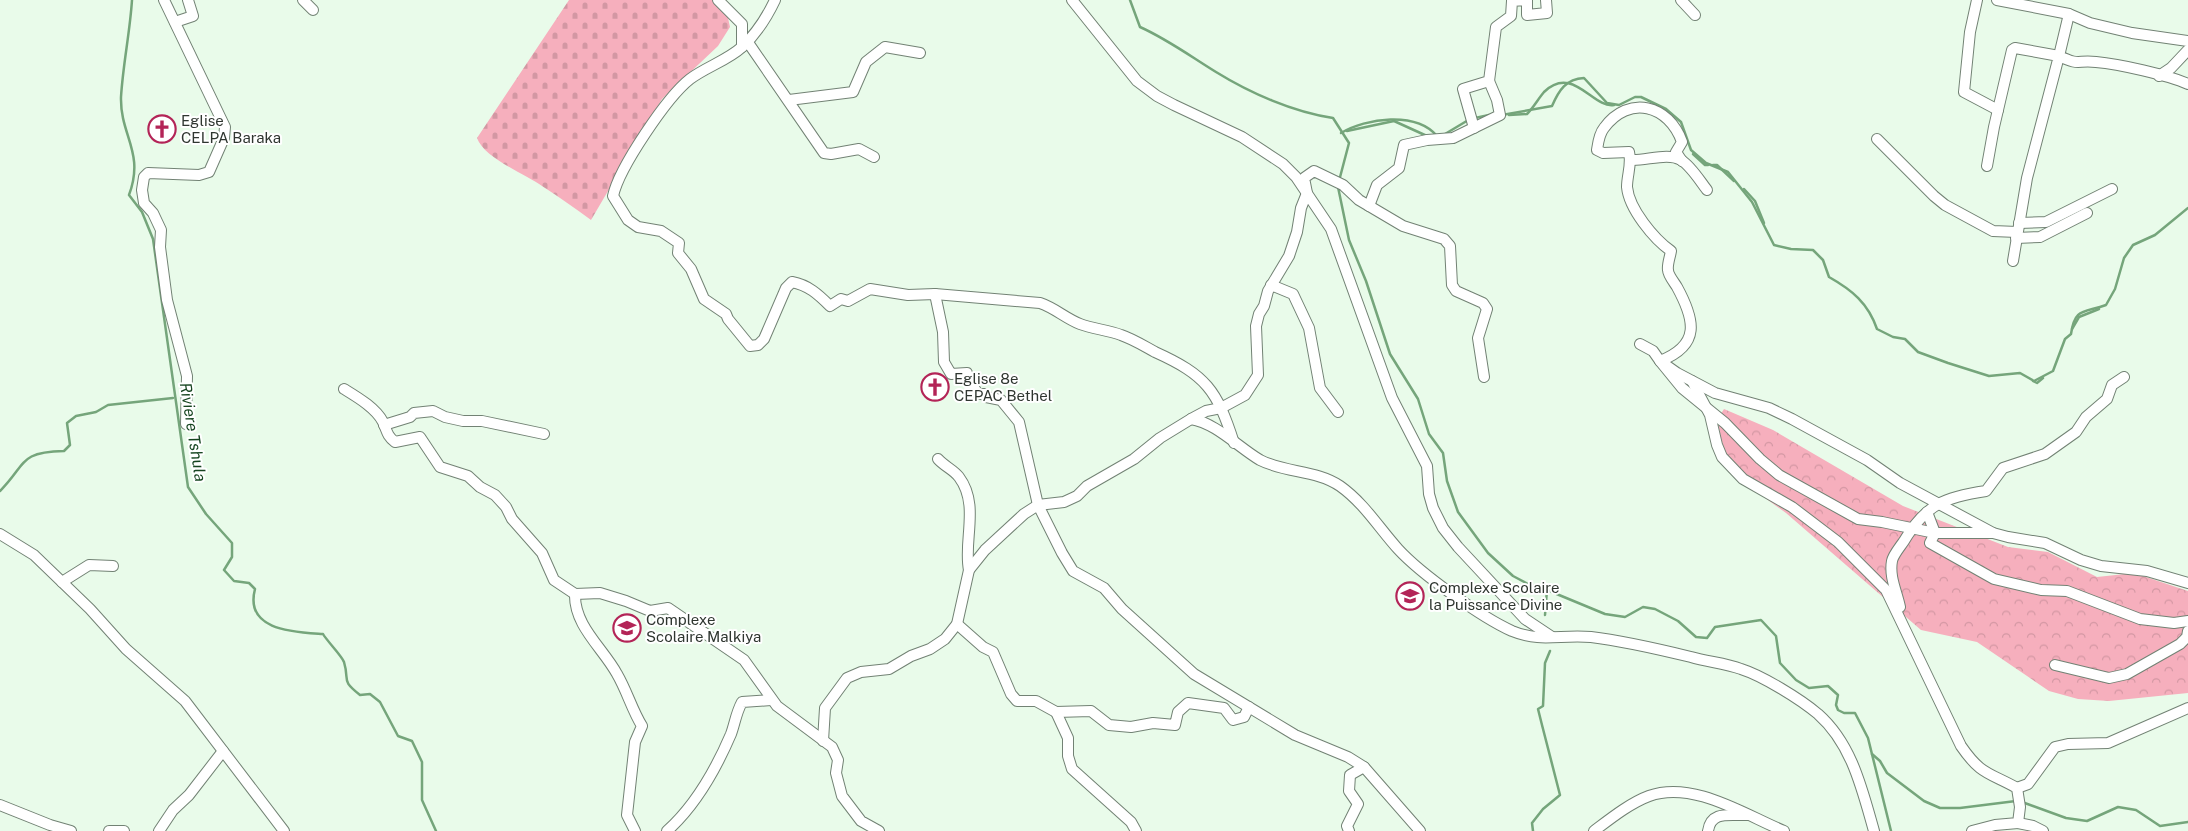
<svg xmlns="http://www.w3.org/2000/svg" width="2188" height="831" font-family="'Public Sans',sans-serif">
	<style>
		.cemetery { fill: url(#cemetery-stones) }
		.park { fill: url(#park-crowns) }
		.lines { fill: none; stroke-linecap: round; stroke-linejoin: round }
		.stream { stroke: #75a57b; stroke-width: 2.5 }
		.minor-casing { stroke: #728274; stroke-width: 12 }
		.minor { stroke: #fff; stroke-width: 10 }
		.labels { text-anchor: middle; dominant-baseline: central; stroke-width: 4; stroke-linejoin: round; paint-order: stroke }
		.poi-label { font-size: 15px; fill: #2f3630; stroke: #fff; text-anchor: start }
		.water-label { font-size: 16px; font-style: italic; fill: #15441f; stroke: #fff }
	</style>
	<defs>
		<pattern id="cemetery-stones" width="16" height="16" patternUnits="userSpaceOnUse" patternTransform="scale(1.25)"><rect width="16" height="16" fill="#f6afbd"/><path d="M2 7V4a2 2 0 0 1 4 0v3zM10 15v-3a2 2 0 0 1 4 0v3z" fill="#d397a3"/></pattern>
		<pattern id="park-crowns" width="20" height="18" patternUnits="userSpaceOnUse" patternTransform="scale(1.25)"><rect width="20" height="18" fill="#f6afbd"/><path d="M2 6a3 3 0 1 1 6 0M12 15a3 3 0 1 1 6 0" fill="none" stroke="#d397a3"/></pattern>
	</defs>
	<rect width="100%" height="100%" fill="#e9fbea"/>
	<!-- cemetery -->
	<path class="cemetery" d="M 569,0 L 714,0 L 726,9 L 730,27 L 718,46 L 662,99 L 591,220 C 575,208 559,197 542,186 C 525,174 484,158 477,138 Z"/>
	<!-- park -->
	<polygon class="park" points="1724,409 1773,430 1903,506 2008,547 2048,552 2097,577 2134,573 2188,591 2188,693 2109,701 2078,699 2049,691 1977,642 1921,630 1786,513 1750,487 1725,455 1717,420"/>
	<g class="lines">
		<!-- stream -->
		<g class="stream">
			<path d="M 132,0 C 130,32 123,64 121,97 C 120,136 145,152 129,195 L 142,212 L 153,239 L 188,487 L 206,514 L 232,543 L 232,557 L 224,570 L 234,581 L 249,583 L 255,589 C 244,631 295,632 323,634 C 327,641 342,656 344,662 C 350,682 340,679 360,695 L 370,694 L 380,702 L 398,736 L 412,741 L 422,762 L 422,800 L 436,831"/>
			<path d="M 1130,0 L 1140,27 C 1167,39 1190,56 1216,72 C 1250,93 1293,112 1333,118 L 1349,143 L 1339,181"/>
			<path d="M 1502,115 L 1552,106 C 1559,90 1566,79 1584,78 L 1607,103 L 1619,105 L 1635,97 L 1641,97 L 1666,109 L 1681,122 L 1691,150 L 1706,163 L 1728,172 L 1752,202 L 1774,245 L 1791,249 L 1813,250 L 1823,260 L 1829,277 C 1852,290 1868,303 1877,329 L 1893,337 L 1905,339 L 1918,352 L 1948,363 L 1989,376 L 2020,373 L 2034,381 L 2053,371 L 2065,339 L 2071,334 C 2075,307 2084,313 2106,305 L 2115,289 L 2124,258 L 2133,245 L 2155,235 L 2188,208"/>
			<path d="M 1509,115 L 1527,114 C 1534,107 1538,99 1544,92 C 1573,64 1593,109 1614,105"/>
			<polyline points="1475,118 1489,115"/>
			<polyline points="1347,131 1394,121 1427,136"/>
			<path d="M 1341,133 C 1366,118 1416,111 1437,136"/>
			<polyline points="1445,134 1470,119"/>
			<polyline points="1693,154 1705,165 1708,165"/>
			<polyline points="1713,165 1717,165 1734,181"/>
			<polyline points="1338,187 1349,240 1366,281 1390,354 1418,399 1429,434 1443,453 1447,481 1458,512 1488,553 1513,576 1530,585 1547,590 1605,614 1625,617 1643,607 1655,609 1678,621 1696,637 1707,638 1715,627 1761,620 1776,636 1780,663 1796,680 1809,688 1828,686 1838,695 1836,705 1838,710 1844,713 1855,713 1868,738 1891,831"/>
			<polyline points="1744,189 1755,201 1764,223"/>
			<polyline points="2072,329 2079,317 2099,309"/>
			<polyline points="2033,381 2037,383 2043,378"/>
			<path d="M 0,491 C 27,464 18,452 64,451 L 70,445 L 67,423 L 76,416 L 96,412 L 108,405 L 173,398"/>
			<polyline points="1545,615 1547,590"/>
			<polyline points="1872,754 1880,761 1887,773 1924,801 1940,808 1960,808 2016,801"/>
			<polyline points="2022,802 2066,818 2087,821 2118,807 2136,810 2160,826 2188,822"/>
			<polyline points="1533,831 1532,823 1543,809 1560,795 1542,725 1538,709 1543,706 1545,663 1550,651"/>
		</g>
		<!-- minor casing -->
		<g class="minor-casing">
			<g id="minor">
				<polyline points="164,0 225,127 224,138 209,172 199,175 148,173 144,177 142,190 144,203 153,213 161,230 160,247 167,300 187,376 186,424"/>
				<polyline points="303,0 313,10"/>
				<polyline points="718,0 742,24 742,47"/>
				<path d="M 775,0 C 767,17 756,34 742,47 C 728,60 706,67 690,79 C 667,97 619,168 613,196 L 628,220 L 638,227 L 661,231 L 679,243 L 678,253 L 691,269 L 704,299 L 726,314 L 728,319 L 750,346 L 758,345 L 764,339 L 786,288 L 792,282 C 808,285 818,294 830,306 L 841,299 L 848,301 L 870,289 L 908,295 L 935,294 L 1040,303 C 1055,308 1065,318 1080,324 C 1093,329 1108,330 1121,335 C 1133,339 1144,346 1155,352 C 1206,375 1217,390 1234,443"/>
				<polyline points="1072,0 1137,81 1157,96 1174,105 1242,137 1283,164 1296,177 1331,229 1392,398 1427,466 1429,494 1433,508 1443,528 1458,547 1525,619 1552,637"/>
				<polyline points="1681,0 1695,15"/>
				<polyline points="1977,0 1970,32 1964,92 1998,110"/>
				<polyline points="1997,0 2069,14 2090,23 2132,33 2188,41"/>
				<path d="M 2069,14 L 2059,56 C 2080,66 2076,60 2096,62 C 2119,64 2168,75 2188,84"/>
				<polyline points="175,22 193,16 188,0"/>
				<polyline points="747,41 824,153 831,154 859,149 874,157"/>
				<polyline points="2159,76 2171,68 2188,50"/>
				<polyline points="789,100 853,92 866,62 885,47 920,53"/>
				<polyline points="1474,128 1463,89 1489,81 1496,27 1511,16 1512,1 1527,0 1527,15 1547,13 1546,0"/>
				<polyline points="1877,139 1934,196 1945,205 1993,231 2017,232"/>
				<path d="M 1631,160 C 1646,161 1668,152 1681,160 C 1691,166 1700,181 1707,190"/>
				<path d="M 1682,161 L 1676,152 L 1682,142 C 1669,105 1629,94 1604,128 C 1599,134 1598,143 1597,150 L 1603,153 L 1629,152 C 1632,164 1627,175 1627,187 C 1629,209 1654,239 1671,251 C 1670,257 1667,265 1668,270 C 1668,275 1674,282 1677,287 C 1695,320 1701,345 1660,361 L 1682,388 L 1725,423 L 1760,459 L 1779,475 L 1858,519 L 1882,522 L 1935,533 L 1993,533"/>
				<polyline points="1987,166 1994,127 2012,50 2015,48 2059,56 2027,178 2013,261"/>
				<polyline points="1369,206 1377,185 1399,168 1404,145 1427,140 1453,138 1500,115 1497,100 1489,81"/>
				<polyline points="2019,223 2046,222 2112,189"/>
				<polyline points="2016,238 2040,237 2087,213"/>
				<polyline points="1271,285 1293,294 1309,328 1320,388 1338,412"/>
				<polyline points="935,294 943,332 944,362 951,374 967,373 969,380 978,394 985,394 986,397 1001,400 1019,422 1038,505 1062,553 1073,571 1104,588 1122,609 1194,674 1295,735 1348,757 1364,767 1420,831"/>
				<polyline points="1640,344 1653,351 1660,361 1677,373 1715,393 1769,408 1792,419 1867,460 1900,483 1993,533 2008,537 2045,543 2081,560 2101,566 2147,571 2188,583"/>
				<path d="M 1692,381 L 1710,415 L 1717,445 L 1722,457 L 1743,479 L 1792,507 L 1838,542 L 1886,590 L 1961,746 C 1981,775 1988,772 2017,788 L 2020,807 L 2018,823 L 1995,825 L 1972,831"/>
				<path d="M 344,389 C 357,397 376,408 383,422 C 387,431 387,436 395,442 L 420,437 L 440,467 L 468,476 L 480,487 L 495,495 L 506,507 L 512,519 L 542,553 L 554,580 L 575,594 L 600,593 L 626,601 L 650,611 L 668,608 L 744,660 L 777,706 L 832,747 L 838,760 L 836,773 L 842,796 L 861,821 L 879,831"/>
				<path d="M 1191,419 C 1216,423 1238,447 1260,460 C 1285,473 1317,470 1340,486 C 1364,503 1379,528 1398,549 C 1421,574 1481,617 1512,631 C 1541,643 1561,634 1591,637 C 1625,641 1658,649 1691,657 C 1708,662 1725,663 1741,669 C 1763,676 1800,699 1818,714 C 1852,744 1862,789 1874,831"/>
				<polyline points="384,425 410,417 414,413 433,411 445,417 463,421 482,421 544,434"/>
				<path d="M 938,459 C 944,466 954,470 959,477 C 980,505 963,541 969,570"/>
				<polyline points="1927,512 1935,533 1930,543 1994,579 2041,590 2067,591 2140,619 2174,623 2188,621"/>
				<polyline points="0,534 34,555 90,609 126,649 185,701 284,831"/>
				<polyline points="62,582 89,565 113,566"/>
				<path d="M 575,594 C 574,626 603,648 617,674 C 627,691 632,710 642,726 L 635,742 L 627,815 L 635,831"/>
				<path d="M 1900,607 C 1897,592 1889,577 1892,561 C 1893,555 1900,547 1904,541 C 1926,504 1945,497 1986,491 L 2003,468 L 2045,454 L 2076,432 L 2086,417 L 2107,399 L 2112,385 L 2124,377"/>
				<polyline points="957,624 983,647 993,652 1011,694 1017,701 1036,701 1056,712 1091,711 1109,725 1131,727 1153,723 1175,725 1178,712 1188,703 1224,708 1233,720 1244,717 1249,707"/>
				<polyline points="2055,665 2109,678 2127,674 2180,644 2187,637 2188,631"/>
				<polyline points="1056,712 1068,738 1068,756 1072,769 1131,822 1136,831"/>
				<polyline points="823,741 825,708 847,678 861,672 889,669 911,656 930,649 945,639 957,624 969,570 985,550 1024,514 1038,505 1064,502 1077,496 1087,486 1134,459 1160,438 1191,419 1206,411 1221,408 1245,395 1258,375 1256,326 1259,314 1264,306 1268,291 1289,256 1297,232 1301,208 1307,193 1304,178 1314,171 1343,185 1359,200 1403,226 1444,239 1450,246 1452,285 1456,291 1483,303 1487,309 1478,338 1484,377"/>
				<polyline points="2017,788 2028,784 2055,747 2068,744 2108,743 2188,708"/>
				<polyline points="0,805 50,825 71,831"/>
				<polyline points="2018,823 2033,826 2043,831"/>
				<polyline points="109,831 124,831"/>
				<polyline points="159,831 173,810 189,795 223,751"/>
				<path d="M 667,831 C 695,806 716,769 731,734 C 735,723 736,713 742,702 L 771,700"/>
				<polyline points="1349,831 1347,826 1358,804 1349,791 1350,775 1364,767"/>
				<path d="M 1594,831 C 1610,819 1630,803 1649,796 C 1693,780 1745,815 1784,831"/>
				<path d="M 1708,831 C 1711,810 1730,816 1748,815"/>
			</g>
		</g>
		<!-- minor -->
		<use href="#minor" class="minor"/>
	</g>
	<!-- icons -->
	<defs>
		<g id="church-ring" transform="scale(1.4375)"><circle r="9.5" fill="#fff" stroke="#b32457" stroke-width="1.5"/><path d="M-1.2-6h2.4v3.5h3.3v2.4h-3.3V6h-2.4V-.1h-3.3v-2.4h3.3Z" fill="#b32457"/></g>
		<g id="school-ring" transform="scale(1.4375)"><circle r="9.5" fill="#fff" stroke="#b32457" stroke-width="1.5"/><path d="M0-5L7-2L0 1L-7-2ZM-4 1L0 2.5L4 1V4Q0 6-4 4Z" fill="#b32457"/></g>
	</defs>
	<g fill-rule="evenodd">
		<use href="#church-ring" x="162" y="129"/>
		<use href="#church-ring" x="935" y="387"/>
		<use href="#school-ring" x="1410" y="596"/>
		<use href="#school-ring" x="627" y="628"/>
	</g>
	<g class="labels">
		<!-- poi labels -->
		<g class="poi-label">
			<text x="181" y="120">Eglise<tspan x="181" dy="17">CELPA Baraka</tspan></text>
			<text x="954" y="378">Eglise 8e<tspan x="954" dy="17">CEPAC Bethel</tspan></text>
			<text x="1429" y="587">Complexe Scolaire<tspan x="1429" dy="17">la Puissance Divine</tspan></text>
			<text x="646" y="619">Complexe<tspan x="646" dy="17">Scolaire Malkiya</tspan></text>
		</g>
		<!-- water labels -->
		<g class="water-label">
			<text transform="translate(193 432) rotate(81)">Riviere Tshula</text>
		</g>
	</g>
</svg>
